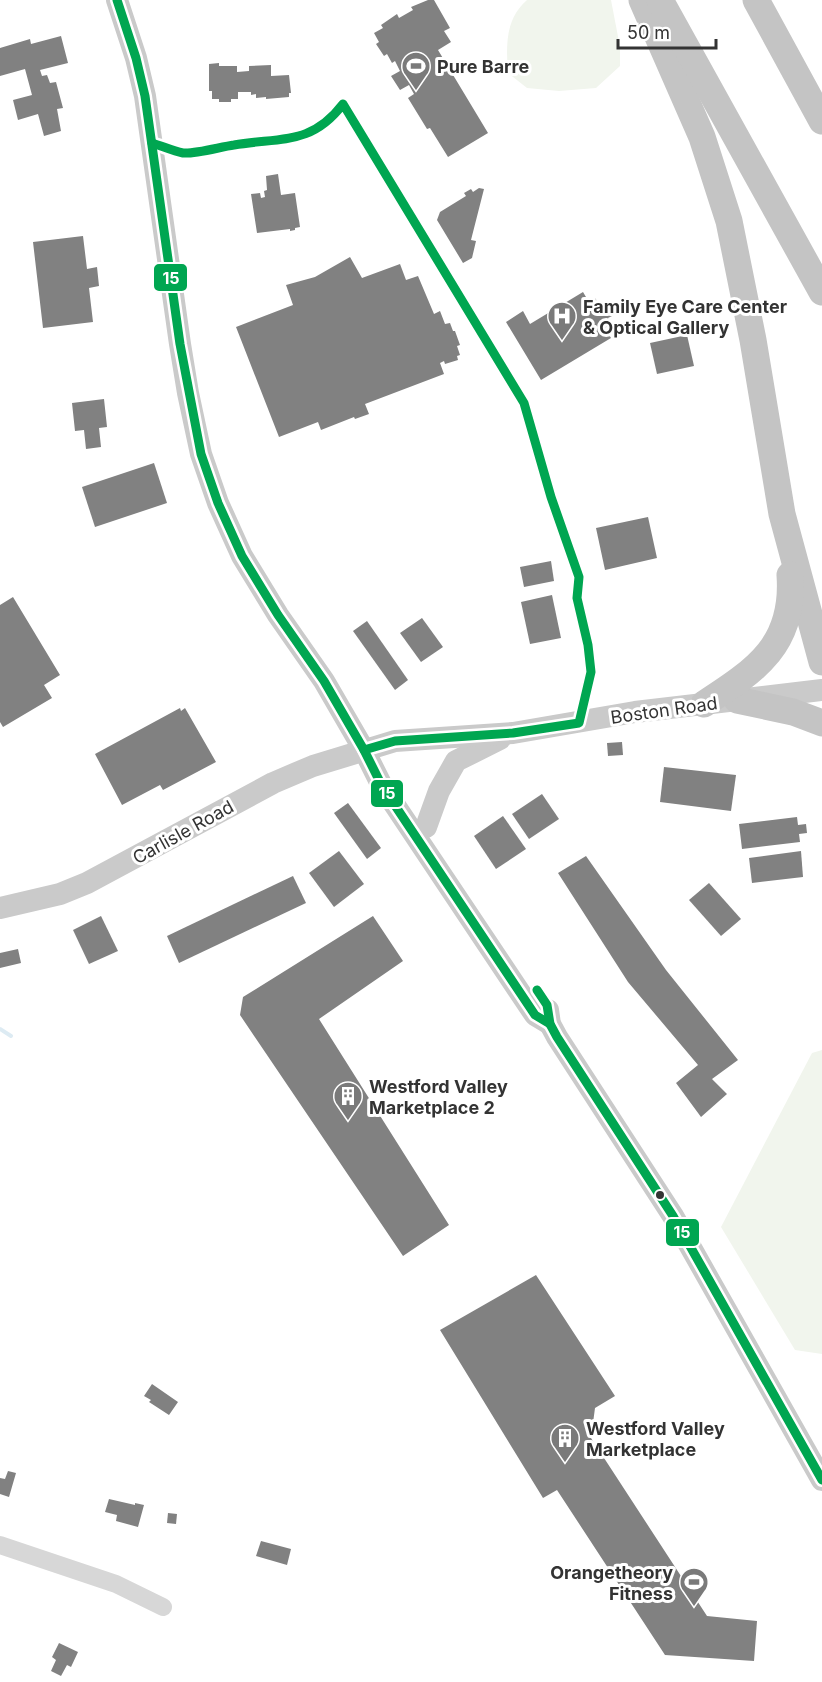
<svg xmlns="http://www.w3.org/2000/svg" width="822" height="1682" font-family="Inter,sans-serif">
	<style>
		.green { fill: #f1f5ed }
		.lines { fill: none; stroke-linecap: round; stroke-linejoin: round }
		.stream { stroke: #ddebf3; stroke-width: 4 }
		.building { fill: #818181 }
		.minor { stroke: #d7d7d7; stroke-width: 18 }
		.major { stroke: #cacaca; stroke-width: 22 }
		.highway { stroke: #c4c4c4; stroke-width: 27 }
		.bus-1-casing { stroke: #fff; stroke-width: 14 }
		.bus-1 { stroke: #00a651; stroke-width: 9 }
		.bus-dot { fill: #333; stroke: #fff; stroke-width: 2 }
		.labels { text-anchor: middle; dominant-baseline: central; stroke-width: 6; stroke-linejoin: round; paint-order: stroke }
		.poi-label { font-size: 18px; font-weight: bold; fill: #333; stroke: #fff; text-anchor: start }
		.street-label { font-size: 18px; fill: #333; stroke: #fff }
		.line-badge { stroke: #fff; stroke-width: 2 }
		.badge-label { font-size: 16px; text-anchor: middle; font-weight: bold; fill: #fff }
	</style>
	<rect width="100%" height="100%" fill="#fff"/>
	<!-- green -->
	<g class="green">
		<path d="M 527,0 L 611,0 L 620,47 L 620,66 L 596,88 L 559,91 L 527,88 L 508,73 C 506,46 505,19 527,0 Z"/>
		<polygon points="822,1050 822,1354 795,1350 721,1227 812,1053"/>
	</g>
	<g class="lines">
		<!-- stream -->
		<polyline class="stream" points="0,1029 11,1036"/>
	</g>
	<!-- building -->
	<g class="building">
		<polygon points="428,0 434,0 450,28 444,31 451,42 438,50 488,133 448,157 430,128 427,129 408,98 414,94 409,85 400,90 391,76 400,71 395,61 392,63 387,54 384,56 376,44 379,42 374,33 383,28 381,25 397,14 399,18 413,10 411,7"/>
		<polygon points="61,36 68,63 40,70 42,76 47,75 50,83 56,82 63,108 57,109 61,131 44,136 38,114 18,120 13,100 32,95 25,69 0,76 0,48 30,39 31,44"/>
		<polygon points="219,63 219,66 237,66 237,72 249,71 249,66 271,65 271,76 289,75 291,93 289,93 289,97 266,99 266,97 256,98 256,94 251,95 251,92 238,92 238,99 231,99 231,102 219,102 219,99 212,99 212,91 209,91 209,64"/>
		<polygon points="278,174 281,195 295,193 300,227 295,228 295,230 290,231 290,229 257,233 251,194 260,193 261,198 265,197 264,191 267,190 266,176"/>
		<polygon points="479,188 484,189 471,240 476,241 472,258 463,263 437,220 440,212 466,196 464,193 471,189 473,192"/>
		<polygon points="83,236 87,269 97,267 99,286 89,288 93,322 43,328 33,242"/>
		<polygon points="350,257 362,278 400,264 406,280 418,276 434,314 440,311 445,324 450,323 453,331 455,331 460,345 457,346 460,355 457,356 458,360 445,364 444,361 440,363 444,374 365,404 369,414 355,419 354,417 321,430 318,422 279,437 236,327 293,305 286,285 315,277"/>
		<polygon points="583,292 589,302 595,298 599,304 603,302 612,316 608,318 611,324 605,328 611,338 541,380 506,322 523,311 530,324"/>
		<polygon points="687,335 694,366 657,374 650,343"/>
		<polygon points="104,399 107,427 99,428 101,447 86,449 84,430 75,431 72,403"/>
		<polygon points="154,463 167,503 95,527 82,487"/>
		<polygon points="648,517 657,558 605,570 596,528"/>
		<polygon points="551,561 554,581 524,587 520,567"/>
		<polygon points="552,595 561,638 530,644 521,602"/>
		<polygon points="13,597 60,675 44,685 52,698 3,727 0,722 0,605"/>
		<polygon points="422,618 443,647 421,662 400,633"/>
		<polygon points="367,621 408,680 395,690 353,631"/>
		<polygon points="180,708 181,711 185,708 216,762 163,790 160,785 122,805 95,754"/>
		<polygon points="622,742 623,755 608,756 607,743"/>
		<polygon points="664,767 736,775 731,811 660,802"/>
		<polygon points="542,794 559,819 529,839 512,814"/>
		<polygon points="348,803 381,848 367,859 334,813"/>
		<polygon points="503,816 526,849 496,869 474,836"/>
		<polygon points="797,817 798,825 806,824 807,833 799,834 800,842 742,849 739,824"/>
		<polygon points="339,851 364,884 334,907 309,873"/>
		<polygon points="801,851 803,877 752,883 749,858"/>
		<polygon points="586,856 666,970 738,1060 712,1079 727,1094 701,1117 676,1083 698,1065 628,982 558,873"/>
		<polygon points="293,876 306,903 179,963 167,936"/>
		<polygon points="709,883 741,919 721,936 689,900"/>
		<polygon points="101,916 118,951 89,964 73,930"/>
		<polygon points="373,916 403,961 319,1019 449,1225 403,1256 240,1015 243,997"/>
		<polygon points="18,949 21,963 0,968 0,953"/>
		<polygon points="536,1275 615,1396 595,1408 591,1438 707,1616 757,1621 754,1661 665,1655 557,1490 543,1498 440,1330"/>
		<polygon points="152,1384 178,1402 169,1415 149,1402 151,1400 144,1396"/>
		<polygon points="8,1471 16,1473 9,1497 0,1494 0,1478 5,1479"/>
		<polygon points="109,1499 135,1505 135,1503 144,1505 138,1527 116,1521 117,1515 105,1512"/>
		<polygon points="168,1513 177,1514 176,1524 167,1523"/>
		<polygon points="261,1541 291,1549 287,1565 256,1556"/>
		<polygon points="59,1643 78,1652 71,1667 67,1665 61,1676 51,1671 56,1660 52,1657"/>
	</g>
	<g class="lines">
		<!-- minor -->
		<polyline class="minor" points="0,1545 116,1584 163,1607"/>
		<!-- major -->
		<g class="major">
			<polyline points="117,0 136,58 145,96 180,344 188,393 201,454 218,503 242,556 278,615 324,681 364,750 382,786 535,1015 550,1024"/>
			<polyline points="426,827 439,791 456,761 500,739"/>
			<polyline points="0,908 60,894 87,883 273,783 313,766 395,741 513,733 635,712 822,690"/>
			<polyline points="548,1010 550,1024 557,1037 673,1216 822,1480"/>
		</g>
		<!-- highway -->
		<g class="highway">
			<polyline points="642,0 702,137 729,221 753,340 782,514 822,662"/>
			<polyline points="660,0 822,292"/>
			<polyline points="756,0 822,121"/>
			<polyline points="737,700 793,712 822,723"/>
			<path d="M 704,704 C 756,670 795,645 790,575"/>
		</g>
		<!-- bus-1 casing -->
		<g class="bus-1-casing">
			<g id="bus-1">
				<polyline points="117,0 136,58 145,96 180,344 201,454 218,503 242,556 278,615 324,681 364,750 382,786 535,1015 550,1024"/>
				<path d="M 152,143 C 162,146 173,151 183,153 C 196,154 220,147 234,145 C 280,137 311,146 343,104 L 524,403 L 551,497 L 579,577 L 577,598 L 588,645 L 591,672 L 579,723 L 513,733 L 395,741 L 364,750"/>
				<polyline points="537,990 547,1005 550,1024 557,1037 673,1216 822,1480"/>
			</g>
		</g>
		<!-- bus-1 -->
		<use href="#bus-1" class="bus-1"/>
	</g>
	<!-- icons -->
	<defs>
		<g id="stadium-pin" transform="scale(1.5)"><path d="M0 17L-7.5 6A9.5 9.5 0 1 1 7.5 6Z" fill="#7a7a7a" stroke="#fff"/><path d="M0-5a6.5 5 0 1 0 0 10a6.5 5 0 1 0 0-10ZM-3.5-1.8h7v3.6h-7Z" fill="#fff"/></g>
		<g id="hospital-pin" transform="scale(1.5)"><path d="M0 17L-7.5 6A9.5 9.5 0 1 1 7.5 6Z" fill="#7a7a7a" stroke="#fff"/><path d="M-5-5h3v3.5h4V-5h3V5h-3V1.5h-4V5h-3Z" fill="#fff"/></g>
		<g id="building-pin" transform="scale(1.5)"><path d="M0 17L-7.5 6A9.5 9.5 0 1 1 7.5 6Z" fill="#7a7a7a" stroke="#fff"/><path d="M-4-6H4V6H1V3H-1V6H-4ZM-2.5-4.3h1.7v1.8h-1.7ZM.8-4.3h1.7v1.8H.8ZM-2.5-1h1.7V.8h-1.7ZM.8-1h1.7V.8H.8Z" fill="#fff"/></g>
	</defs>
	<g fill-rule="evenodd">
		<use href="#stadium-pin" x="416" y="66"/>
		<use href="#hospital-pin" x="562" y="316"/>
		<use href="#building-pin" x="348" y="1096"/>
		<use href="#building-pin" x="565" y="1438"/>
		<use href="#stadium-pin" x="694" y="1582"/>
	</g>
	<!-- markers -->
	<circle class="bus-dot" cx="660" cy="1195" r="5"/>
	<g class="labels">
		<!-- poi labels -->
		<g class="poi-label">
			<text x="437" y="66">Pure Barre</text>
			<text x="583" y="306">Family Eye Care Center<tspan x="583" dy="21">&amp; Optical Gallery</tspan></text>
			<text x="369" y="1086">Westford Valley<tspan x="369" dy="21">Marketplace 2</tspan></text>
			<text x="586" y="1428">Westford Valley<tspan x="586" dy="21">Marketplace</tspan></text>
			<text x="673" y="1572" text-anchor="end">Orangetheory<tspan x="673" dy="21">Fitness</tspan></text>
		</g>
		<!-- street labels -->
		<g class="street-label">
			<text transform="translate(664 710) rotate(-8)">Boston Road</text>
			<text transform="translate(183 832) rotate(-29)">Carlisle Road</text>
		</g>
	</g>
	<g class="line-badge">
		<rect x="153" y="263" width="35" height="29" rx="6" fill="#00a651"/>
		<rect x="370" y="779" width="34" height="29" rx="6" fill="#00a651"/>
		<rect x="665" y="1218" width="35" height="29" rx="6" fill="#00a651"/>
	</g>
	<g class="badge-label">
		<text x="171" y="284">15</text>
		<text x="387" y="799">15</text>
		<text x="682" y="1238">15</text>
	</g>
	<!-- scale -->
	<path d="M618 39v9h98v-9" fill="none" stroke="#333333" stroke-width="3"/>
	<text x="627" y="39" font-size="18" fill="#333333" stroke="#ffffff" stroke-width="4.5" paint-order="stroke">50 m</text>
</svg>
